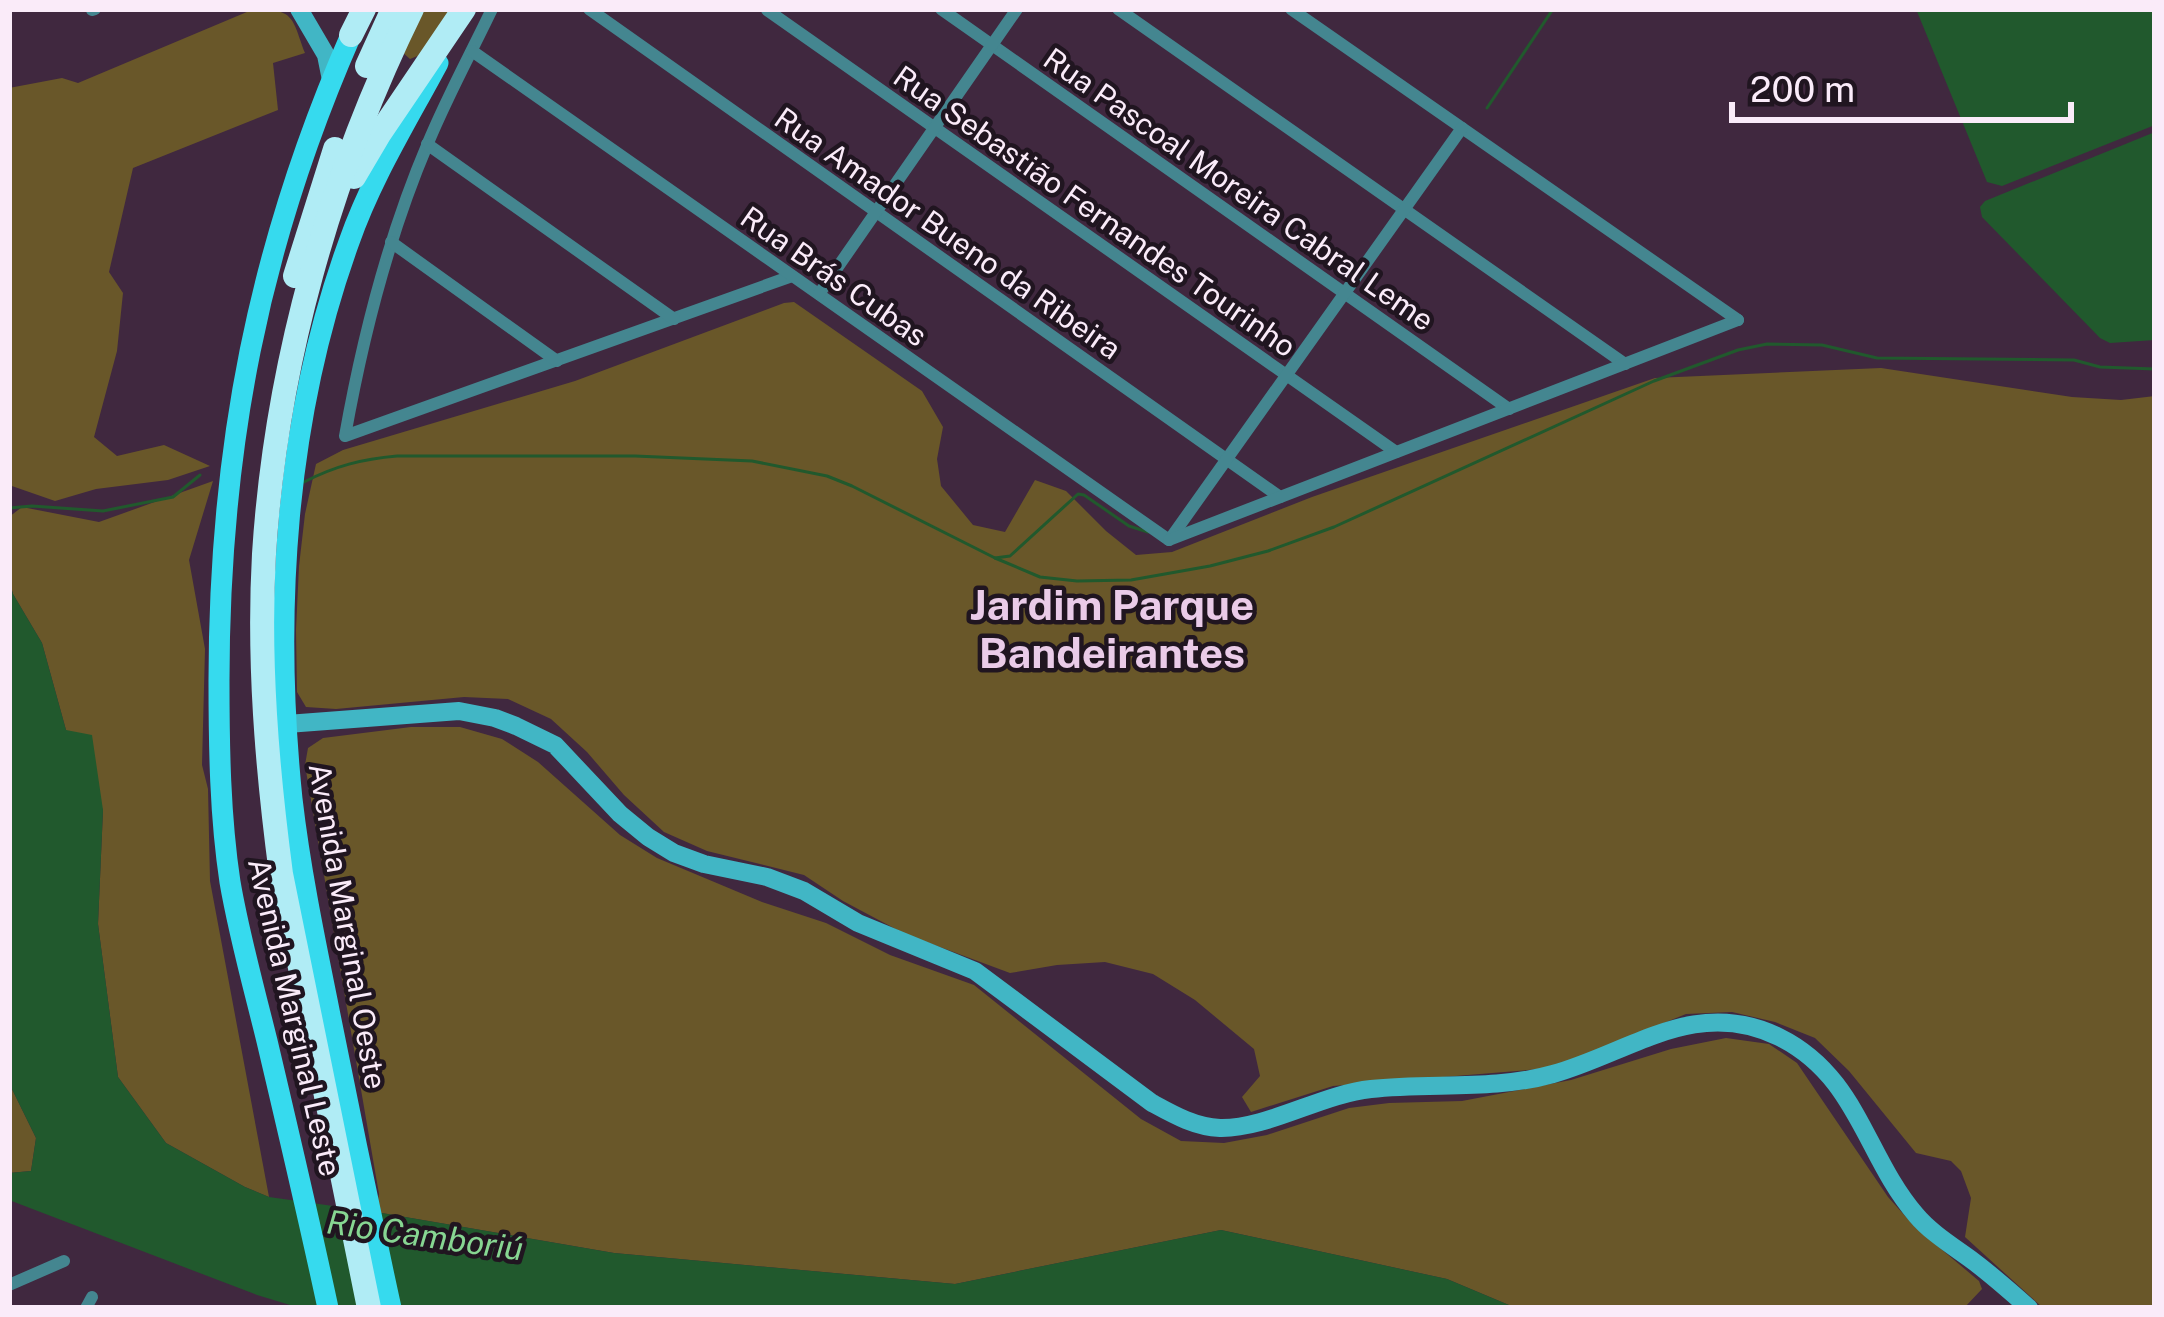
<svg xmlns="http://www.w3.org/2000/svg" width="2164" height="1317" font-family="'Public Sans',sans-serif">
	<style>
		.green { fill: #695729 }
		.water { fill: #21592d }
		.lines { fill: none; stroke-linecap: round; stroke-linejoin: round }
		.stream { stroke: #21592d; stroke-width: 3 }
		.street { stroke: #448690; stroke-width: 12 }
		.secondary { stroke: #41b6c5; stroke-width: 18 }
		.primary { stroke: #36daee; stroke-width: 21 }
		.highway { stroke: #b0ecf5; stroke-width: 24 }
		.labels { text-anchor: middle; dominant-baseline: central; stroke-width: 9; stroke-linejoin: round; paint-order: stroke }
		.street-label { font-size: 30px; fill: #faebf9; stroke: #201520 }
		.water-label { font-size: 33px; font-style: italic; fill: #87d692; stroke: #201520 }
		.district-label { font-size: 42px; font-weight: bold; fill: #eacbe8; stroke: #201520 }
	</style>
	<rect width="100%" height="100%" fill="#40283f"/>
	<!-- green -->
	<g class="green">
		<path d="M 254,9 C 295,9 292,18 305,53 L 273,63 L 278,110 L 133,168 L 109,272 L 123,293 L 117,351 L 94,437 L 117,456 L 164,445 L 210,466 L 168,480 L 96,489 L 55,501 L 9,485 L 9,88 L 62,78 L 78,83 Z"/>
		<polygon points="419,9 454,9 420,55 410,59 401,51"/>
		<polygon points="794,302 922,391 943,427 937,459 941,486 973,525 1005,532 1035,480 1066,491 1106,531 1136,555 1172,552 1312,497 1655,378 1881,368 2072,397 2121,400 2155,396 2155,1308 2043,1308 1965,1237 1971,1198 1961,1171 1951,1161 1916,1153 1849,1071 1815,1038 1775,1022 1732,1012 1686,1014 1575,1059 1540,1069 1333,1086 1251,1112 1242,1097 1260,1076 1254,1049 1195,1000 1153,974 1105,962 1057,965 1010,973 905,934 843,901 804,875 707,851 664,832 624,795 587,752 551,719 508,699 464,697 336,709 306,707 297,692 296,630 299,566 305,514 316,464 343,450 575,381 784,303"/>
		<polygon points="213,481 189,560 205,649 202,765 208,789 210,881 269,1197 245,1187 166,1143 118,1077 98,924 103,810 66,730 42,643 13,594 9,580 9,517 22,507 99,522"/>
		<polygon points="411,727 460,727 502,739 538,762 620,835 657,858 762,902 826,923 890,955 974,985 1141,1119 1181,1141 1224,1143 1267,1135 1349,1108 1389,1103 1462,1101 1571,1080 1671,1049 1726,1038 1769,1044 1797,1063 1888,1197 1915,1227 1979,1281 1982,1289 1964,1308 1516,1308 1447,1279 1221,1230 955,1284 614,1253 376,1212 379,1194 305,765 308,748 323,738"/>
		<polygon points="9,1083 36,1138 31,1171 9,1173"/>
	</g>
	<!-- water -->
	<g class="water">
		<polygon points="1916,9 2155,9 2155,125 2002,186 1987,182"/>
		<polygon points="2155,132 2155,340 2110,343 2100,338 1982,217 1980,207 1985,201"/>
		<polygon points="9,580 13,594 42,643 66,730 92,735 103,810 98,924 118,1077 166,1143 245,1187 269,1197 376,1212 614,1253 955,1284 1221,1230 1447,1279 1516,1308 300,1308 257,1295 9,1200 9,1173 31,1171 36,1138 9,1083"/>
	</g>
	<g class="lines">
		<!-- stream -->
		<g class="stream">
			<polyline points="1487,108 1553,9"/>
			<path d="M 304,482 C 335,466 362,459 397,456 L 635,456 L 752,461 L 827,476 L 852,486 L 995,558 L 1040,577 L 1077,581 L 1131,580 L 1210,566 L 1268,551 L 1334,527 L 1654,381 L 1738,350 L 1767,344 L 1822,345 L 1877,358 L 2074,360 L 2100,367 L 2155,369"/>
			<polyline points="9,508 32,506 103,511 173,497 200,475"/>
			<polyline points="995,558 1010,556 1078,494 1084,495 1129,526 1148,532"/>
		</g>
		<!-- street -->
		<g class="street">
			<path d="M 492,9 C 471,53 447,97 428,143 C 388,237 363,335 345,436 L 792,276"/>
			<polyline points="589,9 1280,497"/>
			<polyline points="941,9 1509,409"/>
			<polyline points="1118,9 1625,364"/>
			<polyline points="1291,9 1738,320"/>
			<polyline points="92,10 95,9"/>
			<polyline points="767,10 1396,452"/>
			<polyline points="472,51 1169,540"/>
			<polyline points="427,144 674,319"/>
			<polyline points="391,242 557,361"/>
			<polyline points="819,294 1017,9"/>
			<polyline points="1170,539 1462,128"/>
			<polyline points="1169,540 1738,320"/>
			<polyline points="9,1285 64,1261"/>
			<polyline points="86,1308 92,1297"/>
		</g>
		<!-- secondary -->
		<g class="secondary">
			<polyline points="299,9 326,55 331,80"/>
			<path d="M 287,724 L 459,711 L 495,718 L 516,726 L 555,745 L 620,814 L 648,837 L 674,853 L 704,864 L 767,877 L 804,891 L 858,923 L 975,971 L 1152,1103 C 1174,1115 1195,1127 1220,1128 C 1267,1129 1322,1094 1371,1089 C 1431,1082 1493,1091 1553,1074 C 1631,1052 1696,996 1779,1037 C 1858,1076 1865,1156 1916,1215 C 1931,1233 1954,1247 1973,1261 C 1993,1276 2011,1292 2029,1308"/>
		</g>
		<!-- primary -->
		<g class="primary">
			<path d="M 328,1308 C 309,1219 288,1130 267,1041 C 254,988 239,935 230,882 C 220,816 219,747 219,681 C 219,450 258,247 351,35"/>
			<path d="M 391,1308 C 369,1207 348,1106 328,1005 C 314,936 300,868 292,799 C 273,613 285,418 349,242 C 371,179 407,121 438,63"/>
		</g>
		<!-- highway -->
		<g class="highway">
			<polyline points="351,35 364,9"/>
			<polyline points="367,66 393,9"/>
			<polyline points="354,177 380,133 464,9"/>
			<polyline points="295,276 335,149"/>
			<path d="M 369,1308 L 281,874 C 267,768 258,661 264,554 C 276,366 329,178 412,9"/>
		</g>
	</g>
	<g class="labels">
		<!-- street labels -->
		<g class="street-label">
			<text transform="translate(1239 189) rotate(35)">Rua Pascoal Moreira Cabral Leme</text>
			<text transform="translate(1095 211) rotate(35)">Rua Sebastião Fernandes Tourinho</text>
			<text transform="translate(948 233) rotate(35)">Rua Amador Bueno da Ribeira</text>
			<text transform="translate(834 276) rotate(35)">Rua Brás Cubas</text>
			<text transform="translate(348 926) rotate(80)">Avenida Marginal Oeste</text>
			<text transform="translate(295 1017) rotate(77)">Avenida Marginal Leste</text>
		</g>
		<!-- water labels -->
		<g class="water-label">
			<text transform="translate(425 1235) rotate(8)">Rio Camboriú</text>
		</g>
		<!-- district labels -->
		<g class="district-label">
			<text x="1112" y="604">Jardim Parque<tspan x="1112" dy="48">Bandeirantes</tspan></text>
		</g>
	</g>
	<!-- border -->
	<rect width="2164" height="1317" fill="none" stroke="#faebf9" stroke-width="24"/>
	<!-- scale -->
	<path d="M1732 102v18h339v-18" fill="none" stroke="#faebf9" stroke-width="6"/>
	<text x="1750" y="102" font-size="36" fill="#faebf9" stroke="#201520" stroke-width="9" paint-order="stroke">200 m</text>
</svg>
